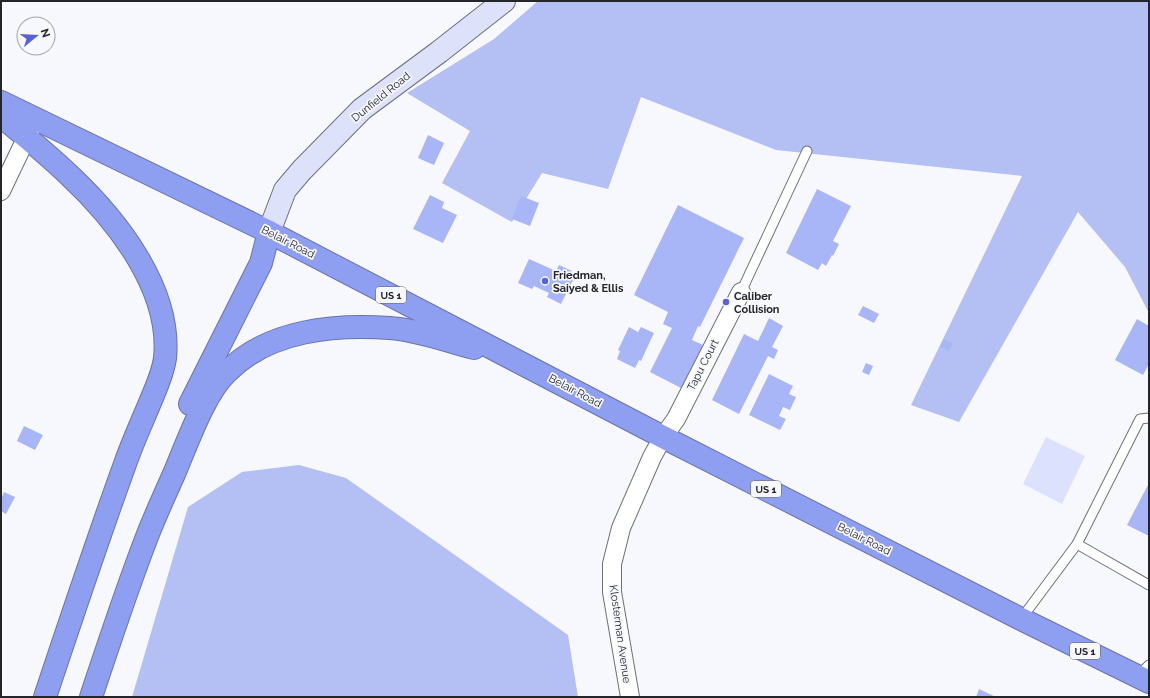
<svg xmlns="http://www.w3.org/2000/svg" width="1150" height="698" font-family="Raleway,sans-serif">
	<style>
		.green { fill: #dce2fd }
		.forest { fill: #b4bff3 }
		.building { fill: #a8b5f6 }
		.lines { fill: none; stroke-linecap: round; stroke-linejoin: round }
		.lane-casing { stroke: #6d707c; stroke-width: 11 }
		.street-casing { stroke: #6d707c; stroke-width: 20 }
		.secondary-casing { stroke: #6d707c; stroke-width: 24 }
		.highway-casing { stroke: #6974ab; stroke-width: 24 }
		.lane { stroke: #fff; stroke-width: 9 }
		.street { stroke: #fff; stroke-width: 18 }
		.secondary { stroke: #dde2fa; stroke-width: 22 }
		.highway { stroke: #8e9ef0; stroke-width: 22 }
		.poi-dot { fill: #5862d9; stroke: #f6f8fe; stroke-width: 1.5 }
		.labels { text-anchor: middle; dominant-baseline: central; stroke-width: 3.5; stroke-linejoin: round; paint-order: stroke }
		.shield { fill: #f6f8fe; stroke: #63656a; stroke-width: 1 }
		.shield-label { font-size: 10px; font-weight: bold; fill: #24262b }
		.street-label { font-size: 11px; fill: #24262b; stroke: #f6f8fe }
		.poi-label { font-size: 11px; font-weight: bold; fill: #24262b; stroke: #f6f8fe; text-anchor: start }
	</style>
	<rect width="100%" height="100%" fill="#f6f8fe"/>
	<!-- green -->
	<polygon class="green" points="1046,437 1085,456 1062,504 1023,484"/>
	<!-- forest -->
	<g class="forest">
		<polygon points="538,1 1149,1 1149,313 1125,267 1078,212 959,422 911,405 1022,176 776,150 641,97 608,189 542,173 512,222 442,183 470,131 407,93 494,39"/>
		<polygon points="299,465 346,478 568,635 578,697 132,697 188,507 242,472"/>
	</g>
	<!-- building -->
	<g class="building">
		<polygon points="428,135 444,143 434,165 418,158"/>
		<polygon points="817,189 851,206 833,241 839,244 833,256 832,255 826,266 822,263 818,270 786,253"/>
		<polygon points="430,195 444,202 442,208 457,215 443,243 413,229"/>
		<polygon points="521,196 539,203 530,226 512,219"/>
		<polygon points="678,205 744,238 700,327 698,326 692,340 703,345 681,388 650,372 672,328 663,324 668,312 634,295"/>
		<polygon points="529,259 556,271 559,265 572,271 569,278 573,280 561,304 547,297 549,293 534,286 532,289 518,283"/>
		<polygon points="863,306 879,314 874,323 858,315"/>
		<polygon points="769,318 783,326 772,347 778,350 774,359 768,356 739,414 712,400 744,334 758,341"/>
		<polygon points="1137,319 1149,326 1149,364 1143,375 1115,360"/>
		<polygon points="629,327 638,332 641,327 654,333 641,361 639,360 635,368 617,359 620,351 618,350"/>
		<polygon points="944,339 953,344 949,351 940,347"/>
		<polygon points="866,363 873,366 869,375 862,372"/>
		<polygon points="769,374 793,386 789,394 796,397 790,410 783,407 779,416 786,419 780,430 749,415"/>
		<polygon points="24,426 43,435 35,450 17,441"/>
		<polygon points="1149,483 1149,536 1127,525"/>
		<polygon points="4,492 15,497 6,514 1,511 1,499"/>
		<polygon points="979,689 996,697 976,697"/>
	</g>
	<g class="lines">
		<!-- lane casing -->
		<g class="lane-casing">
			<g id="lane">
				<polyline points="741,292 807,151"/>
				<polyline points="1077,544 1149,585"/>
				<polyline points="1021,619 1077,544 1140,419 1149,418"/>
				<polyline points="1137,677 1149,665"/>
			</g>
		</g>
		<!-- street casing -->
		<g class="street-casing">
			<g id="street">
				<polyline points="1,191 32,126"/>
				<polyline points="630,697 612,592 612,564 621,528 652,457 663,437 676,419 741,292"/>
			</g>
		</g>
		<!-- secondary casing -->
		<g class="secondary-casing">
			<polyline id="secondary" points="269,232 285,190 302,170 362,109 439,52 504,1"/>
		</g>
		<!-- highway casing -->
		<g class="highway-casing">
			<g id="highway">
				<polyline points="1,102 269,232 663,437 1021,619 1149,682"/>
				<path d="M 1,116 C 24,135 47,154 69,175 C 116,219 172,289 165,358 C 163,374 155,390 149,405 C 141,424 132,444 125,464 C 97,541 71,619 45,697"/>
				<polyline points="190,404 261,263 269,232"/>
				<path d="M 91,697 C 109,643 127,588 148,534 C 156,514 165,494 174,474 C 187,444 204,393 228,371 C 269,330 335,324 390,328 C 418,330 447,341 474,348"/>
			</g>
		</g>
		<!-- lane -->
		<use href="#lane" class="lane"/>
		<!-- street -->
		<use href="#street" class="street"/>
		<!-- secondary -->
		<use href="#secondary" class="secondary"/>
		<!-- highway -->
		<use href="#highway" class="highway"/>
	</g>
	<!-- markers -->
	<g class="poi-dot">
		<circle cx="545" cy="281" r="4"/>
		<circle cx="726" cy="302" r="4"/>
	</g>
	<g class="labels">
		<!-- shield labels -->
		<g class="shield">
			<rect x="376" y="287" width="30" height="16" rx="3"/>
			<rect x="751" y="481" width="30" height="16" rx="3"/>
			<rect x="1070" y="643" width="30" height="16" rx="3"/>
		</g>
		<g class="shield-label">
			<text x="391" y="295">US 1</text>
			<text x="766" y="489">US 1</text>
			<text x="1085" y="651">US 1</text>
		</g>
		<!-- street labels -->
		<g class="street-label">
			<text transform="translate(381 97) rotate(-39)">Dunfield Road</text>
			<text transform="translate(288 242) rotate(27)">Belair Road</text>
			<text transform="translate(703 365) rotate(-63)">Tapu Court</text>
			<text transform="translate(575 391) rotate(28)">Belair Road</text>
			<text transform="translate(864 539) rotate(27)">Belair Road</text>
			<text transform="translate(620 634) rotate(82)">Klosterman Avenue</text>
		</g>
		<!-- poi labels -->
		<g class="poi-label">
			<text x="553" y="275">Friedman,<tspan x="553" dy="13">Saiyed &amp; Ellis</tspan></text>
			<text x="734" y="296">Caliber<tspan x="734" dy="13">Collision</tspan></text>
		</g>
	</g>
	<!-- border -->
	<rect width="1150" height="698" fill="none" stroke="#24262b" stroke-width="4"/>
	<!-- north arrow -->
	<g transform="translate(36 36) rotate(72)"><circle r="19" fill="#f6f8fe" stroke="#a2a4aa"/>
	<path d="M0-3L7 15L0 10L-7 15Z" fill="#5862d9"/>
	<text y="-6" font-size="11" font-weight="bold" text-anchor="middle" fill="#24262b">N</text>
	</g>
</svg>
